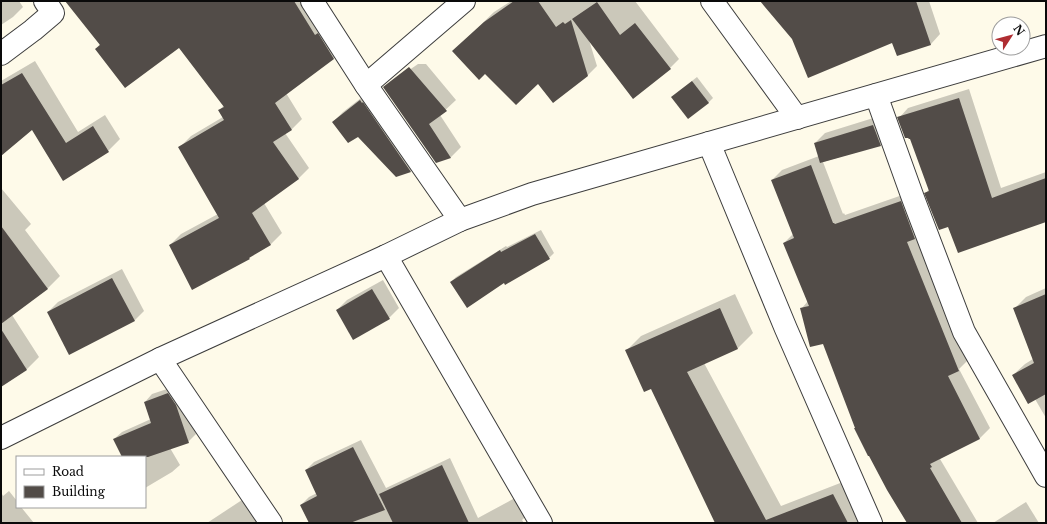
<svg xmlns="http://www.w3.org/2000/svg" width="1047" height="524" font-family="'Libre Baskerville',serif">
	<style>
		.shadow { fill: #0003 }
		.building { fill: #524c48 }
		.lines { fill: none; stroke-linecap: round; stroke-linejoin: round }
		.minor-casing { stroke: #3d3d3d; stroke-width: 24 }
		.tertiary-casing { stroke: #3d3d3d; stroke-width: 24 }
		.minor { stroke: #fff; stroke-width: 22 }
		.tertiary { stroke: #fff; stroke-width: 22 }
	</style>
	<rect width="100%" height="100%" fill="#fefae9"/>
	<!-- shadow -->
	<g class="shadow">
		<polygon points="1,1 19,1 23,7 13,17 1,25"/>
		<polygon points="66,1 311,1 345,47 334,58 286,93 302,119 292,129 285,133 309,168 298,179 264,203 282,233 271,244 253,254 249,258 170,245 181,234 218,214 180,147 191,136 223,117 219,111 224,105 179,46 96,49 100,44"/>
		<polygon points="511,1 635,1 679,59 670,68 589,40 597,66 588,75 538,82 463,42 494,12"/>
		<polygon points="792,1 929,1 940,34 931,44 897,55 892,41"/>
		<polygon points="35,61 78,132 105,115 120,139 108,151 63,179 32,128 1,155 1,81"/>
		<polygon points="418,64 426,64 456,100 440,115 461,147 451,157 436,162 395,80"/>
		<polygon points="697,77 713,98 708,103 678,92"/>
		<polygon points="969,89 1001,188 1046,172 1046,220 949,226 926,193 929,189 911,137 899,118 908,108"/>
		<polygon points="370,91 421,161 411,171 396,176 358,135 333,122 343,112"/>
		<polygon points="883,115 890,135 880,145 823,162 843,214 844,213 845,215 911,192 968,360 959,369 990,428 980,438 940,459 978,523 908,523 869,454 856,428 824,343 802,308 808,301 784,243 793,234 772,180 782,170 819,156 815,143 825,133"/>
		<polygon points="1,188 31,224 25,230 60,276 47,289 12,315 39,357 27,369 1,386"/>
		<polygon points="541,230 554,253 549,258 504,282 451,282 456,277 506,246 507,247"/>
		<polygon points="122,269 144,311 134,321 48,312 58,302"/>
		<polygon points="383,280 399,308 389,318 337,310 347,300"/>
		<polygon points="1046,288 1046,418 1035,399 1013,375 1025,364 1033,359 1014,309 1026,297"/>
		<polygon points="735,294 753,333 738,348 704,363 781,506 848,480 859,523 716,523 652,387 626,351 641,336"/>
		<polygon points="176,386 186,406 196,434 188,442 170,448 180,465 172,472 145,488 145,457 124,457 114,439 122,432 151,419 145,402 152,394"/>
		<polygon points="361,440 386,488 450,458 478,518 515,498 525,517 522,520 524,523 310,523 301,505 309,497 317,493 306,470 314,462"/>
		<polygon points="9,491 17,501 17,507 21,507 34,523 1,523 1,492 3,496"/>
		<polygon points="245,498 264,523 207,523"/>
		<polygon points="1026,502 1039,523 993,523"/>
	</g>
	<!-- building -->
	<g class="building">
		<polygon points="65,1 294,1 315,35 318,33 334,59 275,103 292,130 273,142 299,179 252,213 271,245 249,258 250,259 192,290 169,245 219,218 178,147 224,120 218,110 224,107 179,48 125,88 95,49 100,45"/>
		<polygon points="514,1 538,1 556,27 563,22 565,24 571,20 588,76 553,103 538,84 516,105 485,74 479,80 452,51 484,22"/>
		<polygon points="760,1 916,1 931,45 897,56 892,43 808,78 792,39"/>
		<polygon points="597,2 620,35 635,23 671,69 633,99 572,19"/>
		<polygon points="409,67 447,111 429,124 451,158 436,163 383,87"/>
		<polygon points="22,73 66,143 93,126 109,152 63,181 32,130 1,156 1,85"/>
		<polygon points="692,81 709,103 688,119 671,97"/>
		<polygon points="959,98 992,198 1046,178 1046,222 958,253 948,227 939,230 924,193 929,191 910,139 909,139 908,138 905,138 897,117"/>
		<polygon points="360,100 362,103 363,102 411,172 396,177 358,137 348,143 332,122"/>
		<polygon points="873,125 881,146 820,163 814,143"/>
		<polygon points="811,165 833,223 834,223 835,224 901,201 915,239 907,242 959,371 948,376 980,439 930,464 932,467 930,468 962,523 907,523 887,490 869,456 868,456 854,428 855,428 823,344 810,347 800,308 809,306 783,243 794,238 771,180"/>
		<polygon points="1,226 48,289 1,324"/>
		<polygon points="535,234 550,259 505,285 504,283 467,308 450,282 500,250 501,252"/>
		<polygon points="112,278 135,321 69,355 47,312"/>
		<polygon points="372,289 390,319 353,340 336,310"/>
		<polygon points="1046,294 1046,394 1028,404 1012,375 1034,363 1013,308"/>
		<polygon points="720,308 738,349 687,372 766,520 833,494 848,523 715,523 651,389 644,392 625,350"/>
		<polygon points="1,329 27,370 1,387"/>
		<polygon points="168,393 176,405 189,443 148,457 122,457 113,439 151,423 144,402"/>
		<polygon points="353,447 385,510 350,523 309,523 300,505 317,496 305,470"/>
		<polygon points="442,465 469,523 393,523 379,494"/>
	</g>
	<g class="lines">
		<!-- minor casing -->
		<g class="minor-casing">
			<g id="minor">
				<polyline points="312,1 366,85 460,220"/>
				<polyline points="712,1 797,118"/>
				<polyline points="1,54 33,30 53,13 45,1"/>
				<polyline points="366,85 464,1"/>
				<polyline points="876,95 913,198 964,332 1046,476"/>
				<polyline points="709,143 786,329 871,523"/>
				<polyline points="386,256 541,523"/>
				<polyline points="160,359 271,523"/>
			</g>
		</g>
		<!-- tertiary casing -->
		<g class="tertiary-casing">
			<polyline id="tertiary" points="1,438 160,359 386,256 460,220 532,194 1046,46"/>
		</g>
		<!-- minor -->
		<use href="#minor" class="minor"/>
		<!-- tertiary -->
		<use href="#tertiary" class="tertiary"/>
	</g>
	<!-- border -->
	<rect width="1047" height="524" fill="none" stroke="#0a0a0a" stroke-width="4"/>
	<!-- legend -->
	<rect x="16" y="456" width="130" height="52" fill="#ffffff" stroke="#9d9d9d"/>
	<rect x="24" y="469" width="20" height="6" fill="#ffffff" stroke="#9d9d9d"/>
	<text x="52" y="476" font-size="12" fill="#0a0a0a">Road</text>
	<rect x="24" y="486" width="20" height="12" fill="#524c48" stroke="#9d9d9d"/>
	<text x="52" y="496" font-size="12" fill="#0a0a0a">Building</text>
	<!-- north arrow -->
	<g transform="translate(1011 36) rotate(54)"><circle r="19" fill="#ffffff" stroke="#9d9d9d"/>
	<path d="M0-3L7 15L0 10L-7 15Z" fill="#af2d32"/>
	<text y="-6" font-size="11" font-weight="bold" text-anchor="middle" fill="#0a0a0a">N</text>
	</g>
</svg>
